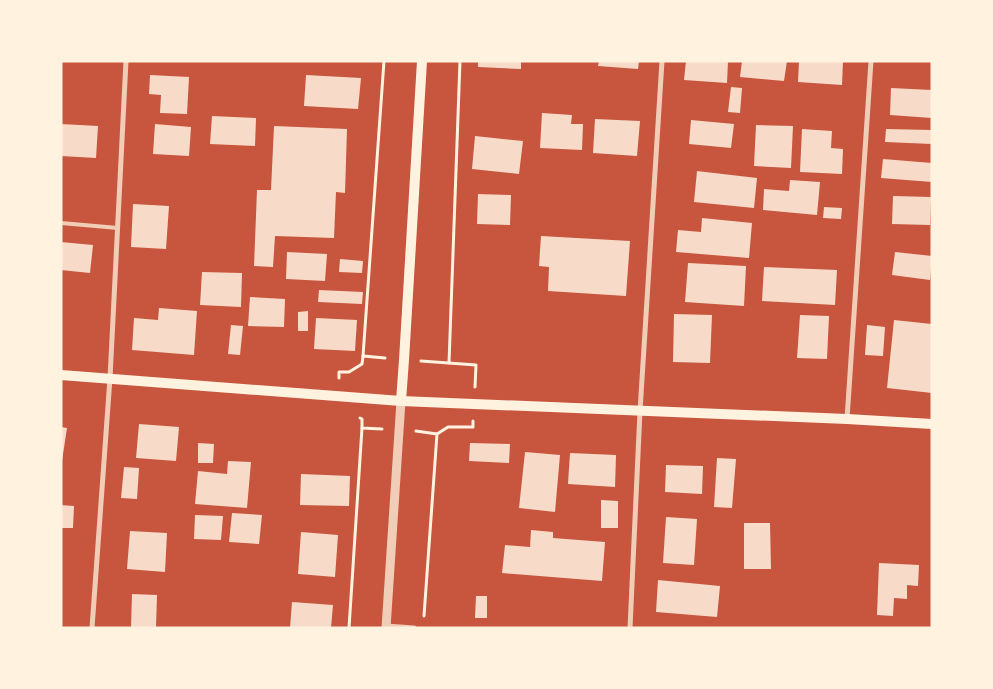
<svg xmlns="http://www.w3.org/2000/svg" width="993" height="689" font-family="'Sofia Sans Condensed',sans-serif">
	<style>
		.building { fill: #f7dbc8 }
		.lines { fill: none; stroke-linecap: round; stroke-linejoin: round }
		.path { stroke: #fff3e0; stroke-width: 3 }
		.service { stroke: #f1ccb7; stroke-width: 4 }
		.minor { stroke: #f1ccb7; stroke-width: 5 }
		.tertiary { stroke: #f1ccb7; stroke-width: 9 }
		.secondary { stroke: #fff3e0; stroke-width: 10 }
	</style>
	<rect width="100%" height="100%" fill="#c8553d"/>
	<!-- building -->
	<g class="building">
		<polygon points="478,61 521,61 521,69 478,67"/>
		<polygon points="599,61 639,61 638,69 598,66"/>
		<polygon points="686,61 728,61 727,83 684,80"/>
		<polygon points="742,61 787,61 784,81 740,77"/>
		<polygon points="799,61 843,61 842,85 798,82"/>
		<polygon points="150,75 189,77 187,114 160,113 161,95 149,94"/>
		<polygon points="306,75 361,78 358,109 304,106"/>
		<polygon points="731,87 742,88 740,113 728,112"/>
		<polygon points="891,88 932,90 932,118 890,115"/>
		<polygon points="542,113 572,115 571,124 583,124 582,150 540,148"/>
		<polygon points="212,116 256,118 255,146 210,144"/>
		<polygon points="595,119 640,121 637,156 593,153"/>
		<polygon points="691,120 734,124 731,148 689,144"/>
		<polygon points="61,124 98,126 96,158 61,156"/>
		<polygon points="155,124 191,127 189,156 153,154"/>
		<polygon points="756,125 793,126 791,168 754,166"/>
		<polygon points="274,126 347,129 345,193 336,192 334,238 275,236 273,267 254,266 257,190 271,190"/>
		<polygon points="802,129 832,131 831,148 843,149 842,174 800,172"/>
		<polygon points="886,129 932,130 932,144 885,142"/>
		<polygon points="475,136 523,141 519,174 472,169"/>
		<polygon points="883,159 932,163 932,182 881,178"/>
		<polygon points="697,171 757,178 754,208 694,202"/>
		<polygon points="790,180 820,182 817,215 763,210 764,189 789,191"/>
		<polygon points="478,194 511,195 510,225 477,224"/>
		<polygon points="893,196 931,197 930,225 892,224"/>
		<polygon points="133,204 169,206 166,249 131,247"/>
		<polygon points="824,207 842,208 841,219 823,218"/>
		<polygon points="702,218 752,223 749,258 676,252 678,230 701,232"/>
		<polygon points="541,236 630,241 626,296 548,291 549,267 539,266"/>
		<polygon points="61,242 93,245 90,273 61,270"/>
		<polygon points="287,252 327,254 325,281 286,279"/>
		<polygon points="895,252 932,256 930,280 892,275"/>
		<polygon points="340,259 363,261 362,273 339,272"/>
		<polygon points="688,263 746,266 744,306 685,302"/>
		<polygon points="764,267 837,270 835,305 762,301"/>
		<polygon points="202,272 242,273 241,307 200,305"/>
		<polygon points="319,290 363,292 362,304 318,302"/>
		<polygon points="250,297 285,299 284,327 248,326"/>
		<polygon points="159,308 197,311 194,355 132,350 134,318 158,320"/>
		<polygon points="308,311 308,331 298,331 298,312"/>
		<polygon points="674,314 712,315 710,363 673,362"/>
		<polygon points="800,315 829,316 827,359 797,358"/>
		<polygon points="316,318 357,320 355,351 314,349"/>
		<polygon points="894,320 932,324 932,393 887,388"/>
		<polygon points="231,325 243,326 240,355 228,354"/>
		<polygon points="867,325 885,327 883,356 865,355"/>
		<polygon points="139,424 179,427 176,461 136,458"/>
		<polygon points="61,427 67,428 62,461 61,461"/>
		<polygon points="198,443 214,444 213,463 198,463"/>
		<polygon points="470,443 510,444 509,463 469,461"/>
		<polygon points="525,452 560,455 555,512 519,508"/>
		<polygon points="570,453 616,455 615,487 568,484"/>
		<polygon points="717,458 736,459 732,508 714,507"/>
		<polygon points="228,461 251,462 247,508 195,504 198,471 227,474"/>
		<polygon points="666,465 703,466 702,494 665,492"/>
		<polygon points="124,467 139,468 137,499 121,498"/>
		<polygon points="301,474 350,476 349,506 300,505"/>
		<polygon points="601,500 618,501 618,528 601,528"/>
		<polygon points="61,505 74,506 73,528 61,528"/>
		<polygon points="232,513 262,515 259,544 229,542"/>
		<polygon points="195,515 223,516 221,540 194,539"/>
		<polygon points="666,517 697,519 694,565 663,563"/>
		<polygon points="744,523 770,523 771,569 744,569"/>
		<polygon points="531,530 553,532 553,538 605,542 602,581 502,573 505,545 530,547"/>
		<polygon points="130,531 167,533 165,572 127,569"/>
		<polygon points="301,532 338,535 335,577 298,574"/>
		<polygon points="879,563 919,565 918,586 907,585 907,599 894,598 893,616 877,615"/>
		<polygon points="658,580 720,586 717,617 656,612"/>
		<polygon points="132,594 157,595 156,628 131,628"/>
		<polygon points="476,596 487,596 487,618 475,618"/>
		<polygon points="292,602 333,605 331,628 290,628"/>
	</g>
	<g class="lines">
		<!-- path -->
		<g class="path">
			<polyline points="363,356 384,61"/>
			<polyline points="421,361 476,365 475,387"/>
			<polyline points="449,363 460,61"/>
			<polyline points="339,378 339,372 349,372 362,364 363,356 385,358"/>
			<polyline points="360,418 362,419 362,428 382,429"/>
			<polyline points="416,431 437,434 424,616"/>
			<polyline points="437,434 448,427 473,427 473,421"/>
			<polyline points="349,628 362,428"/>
		</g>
		<!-- service -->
		<polyline class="service" points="61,223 118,228"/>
		<!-- minor -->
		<g class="minor">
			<polyline points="847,419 871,61"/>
			<polyline points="386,626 414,628"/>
			<polyline points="92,628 110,378 126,61"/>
			<polyline points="630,628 640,411 662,61"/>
		</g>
		<!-- tertiary -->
		<polyline class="tertiary" points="386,628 401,401"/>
		<!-- secondary -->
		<g class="secondary">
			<polyline points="61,375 401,401 847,419 932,424"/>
			<polyline points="401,401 404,360 422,61"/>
		</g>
	</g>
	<!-- border -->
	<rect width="993" height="689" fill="none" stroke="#fff3e0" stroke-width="125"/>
</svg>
